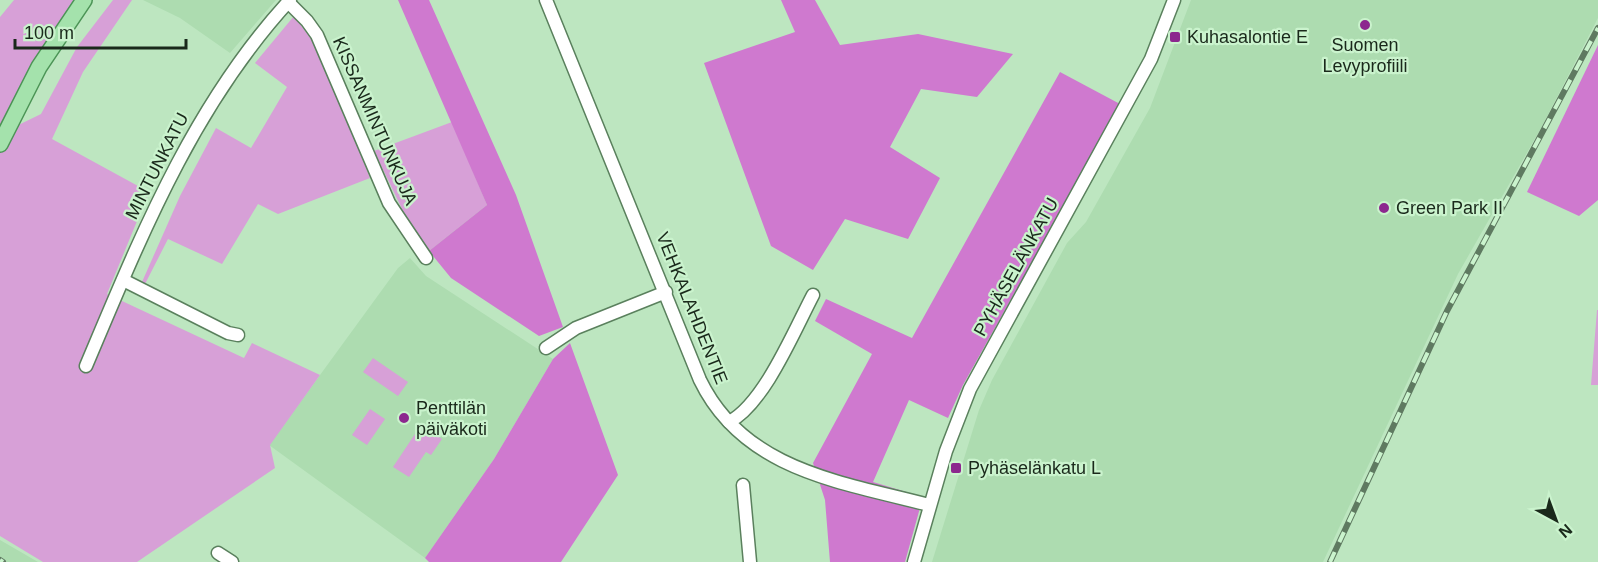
<svg xmlns="http://www.w3.org/2000/svg" width="1598" height="562" font-family="Helvetica,sans-serif">
	<style>
		.built { fill: #addcb0 }
		.green { fill: #d7a0d7 }
		.forest { fill: #cf79cf }
		.lines { fill: none; stroke-linecap: round; stroke-linejoin: round }
		.minor-casing { stroke: #5a805d; stroke-width: 15 }
		.major-casing { stroke: #4c9456; stroke-width: 18 }
		.minor { stroke: #fff; stroke-width: 12 }
		.major { stroke: #a4e2ac; stroke-width: 15 }
		.rail-casing { stroke: #5f7a61; stroke-width: 6 }
		.rail { stroke: #caf3cd; stroke-width: 4; stroke-dasharray: 11; stroke-linecap: butt }
		.poi-dot { fill: #8c278e; stroke: #caf3cd; stroke-width: 2 }
		.labels { text-anchor: middle; dominant-baseline: central; stroke-width: 4.5; stroke-linejoin: round; paint-order: stroke }
		.poi-label { font-size: 18px; fill: #1a291b; stroke: #caf3cd; text-anchor: start }
		.street-label { font-size: 18px; fill: #1a291b; stroke: #caf3cd }
	</style>
	<rect width="100%" height="100%" fill="#bde6c0"/>
	<!-- built -->
	<g class="built">
		<polygon points="143,0 276,0 230,53 180,18"/>
		<polygon points="1191,0 1598,0 1598,18 1541,128 1458,274 1323,562 932,562 979,410 992,380 1067,243 1086,222 1150,108"/>
		<polygon points="410,258 426,276 553,359 494,459 425,558 269,445 398,268"/>
		<polygon points="0,540 38,562 0,562"/>
	</g>
	<!-- green -->
	<g class="green">
		<polygon points="14,0 74,0 48,38 0,126 0,17"/>
		<polygon points="113,0 132,0 83,72 52,139 149,192 107,294 244,358 252,343 320,375 270,445 275,468 137,562 43,562 0,536 0,134 41,114 77,47"/>
		<polygon points="294,16 318,48 370,178 278,214 258,204 222,264 168,239 145,284 142,282 180,196 216,128 251,148 287,87 255,63"/>
		<polygon points="452,122 487,205 429,251 403,211 374,151"/>
		<polygon points="1597,310 1598,310 1598,385 1591,385"/>
		<polygon points="373,358 408,382 398,396 363,372"/>
		<polygon points="370,409 385,419 367,445 352,435"/>
		<polygon points="421,425 442,439 431,455 426,452 409,477 393,467"/>
	</g>
	<!-- forest -->
	<g class="forest">
		<polygon points="398,0 429,0 516,195 563,327 539,336 451,278 429,251 487,205"/>
		<polygon points="781,0 815,0 840,45 918,34 1013,54 977,97 921,89 890,147 940,178 908,239 845,219 813,270 771,246 704,63 795,32"/>
		<polygon points="1598,45 1598,200 1579,216 1527,192"/>
		<polygon points="1060,72 1120,104 963,385 948,418 909,400 873,482 923,497 905,562 830,562 825,500 813,463 872,354 815,321 826,299 912,338"/>
		<polygon points="570,343 618,475 561,562 429,562 425,558 494,459 553,359"/>
	</g>
	<g class="lines">
		<!-- minor casing -->
		<g class="minor-casing">
			<g id="minor">
				<path d="M 546,0 L 700,380 C 744,471 842,482 929,505"/>
				<polyline points="288,2 307,21 317,35 389,203 426,258"/>
				<polyline points="123,280 228,333 238,335"/>
				<polyline points="546,348 576,328 666,292"/>
				<path d="M 86,366 C 141,236 193,105 290,0"/>
				<path d="M 729,422 C 764,404 794,331 813,295"/>
				<polyline points="743,485 750,562"/>
				<polyline points="218,553 232,562"/>
				<polyline points="914,562 946,451 970,389 1151,59 1174,0"/>
			</g>
		</g>
		<!-- major casing -->
		<g class="major-casing">
			<polyline id="major" points="0,144 39,67 84,0"/>
		</g>
		<!-- minor -->
		<use href="#minor" class="minor"/>
		<!-- major -->
		<use href="#major" class="major"/>
		<!-- rail casing -->
		<g class="rail-casing">
			<g id="rail">
				<polyline points="0,560 3,562"/>
				<polyline points="1330,562 1447,311 1598,28"/>
			</g>
		</g>
		<!-- rail -->
		<use href="#rail" class="rail"/>
	</g>
	<!-- markers -->
	<g class="poi-dot">
		<circle cx="1365" cy="25" r="6"/>
		<rect x="1169" y="31" width="12" height="12" rx="3"/>
		<circle cx="1384" cy="208" r="6"/>
		<circle cx="404" cy="418" r="6"/>
		<rect x="950" y="462" width="12" height="12" rx="3"/>
	</g>
	<g class="labels">
		<!-- poi labels -->
		<g class="poi-label">
			<text x="1187" y="37">Kuhasalontie E</text>
			<text x="1365" y="45" text-anchor="middle">Suomen<tspan x="1365" dy="21">Levyprofiili</tspan></text>
			<text x="1396" y="208">Green Park II</text>
			<text x="416" y="408">Penttilän<tspan x="416" dy="21">päiväkoti</tspan></text>
			<text x="968" y="468">Pyhäselänkatu L</text>
		</g>
		<!-- street labels -->
		<g class="street-label">
			<text transform="translate(375 121) rotate(66)">KISSANMINTUNKUJA</text>
			<text transform="translate(157 166) rotate(-63)">MINTUNKATU</text>
			<text transform="translate(1016 267) rotate(-61)">PYHÄSELÄNKATU</text>
			<text transform="translate(692 308) rotate(68)">VEHKALAHDENTIE</text>
		</g>
	</g>
	<!-- north arrow -->
	<g transform="translate(1556 520) rotate(139)" stroke="#caf3cd" stroke-width="4.5" paint-order="stroke">
	<path d="M0-4.5L10 22L0 15L-10 22Z" fill="#1a291b"/>
	<text y="-9" font-size="16" font-weight="bold" text-anchor="middle" fill="#1a291b">N</text>
	</g>
	<!-- scale -->
	<path d="M15 39v9h171v-9" fill="none" stroke="#1a291b" stroke-width="3"/>
	<text x="24" y="39" font-size="18" fill="#1a291b" stroke="#caf3cd" stroke-width="4.5" paint-order="stroke">100 m</text>
</svg>
